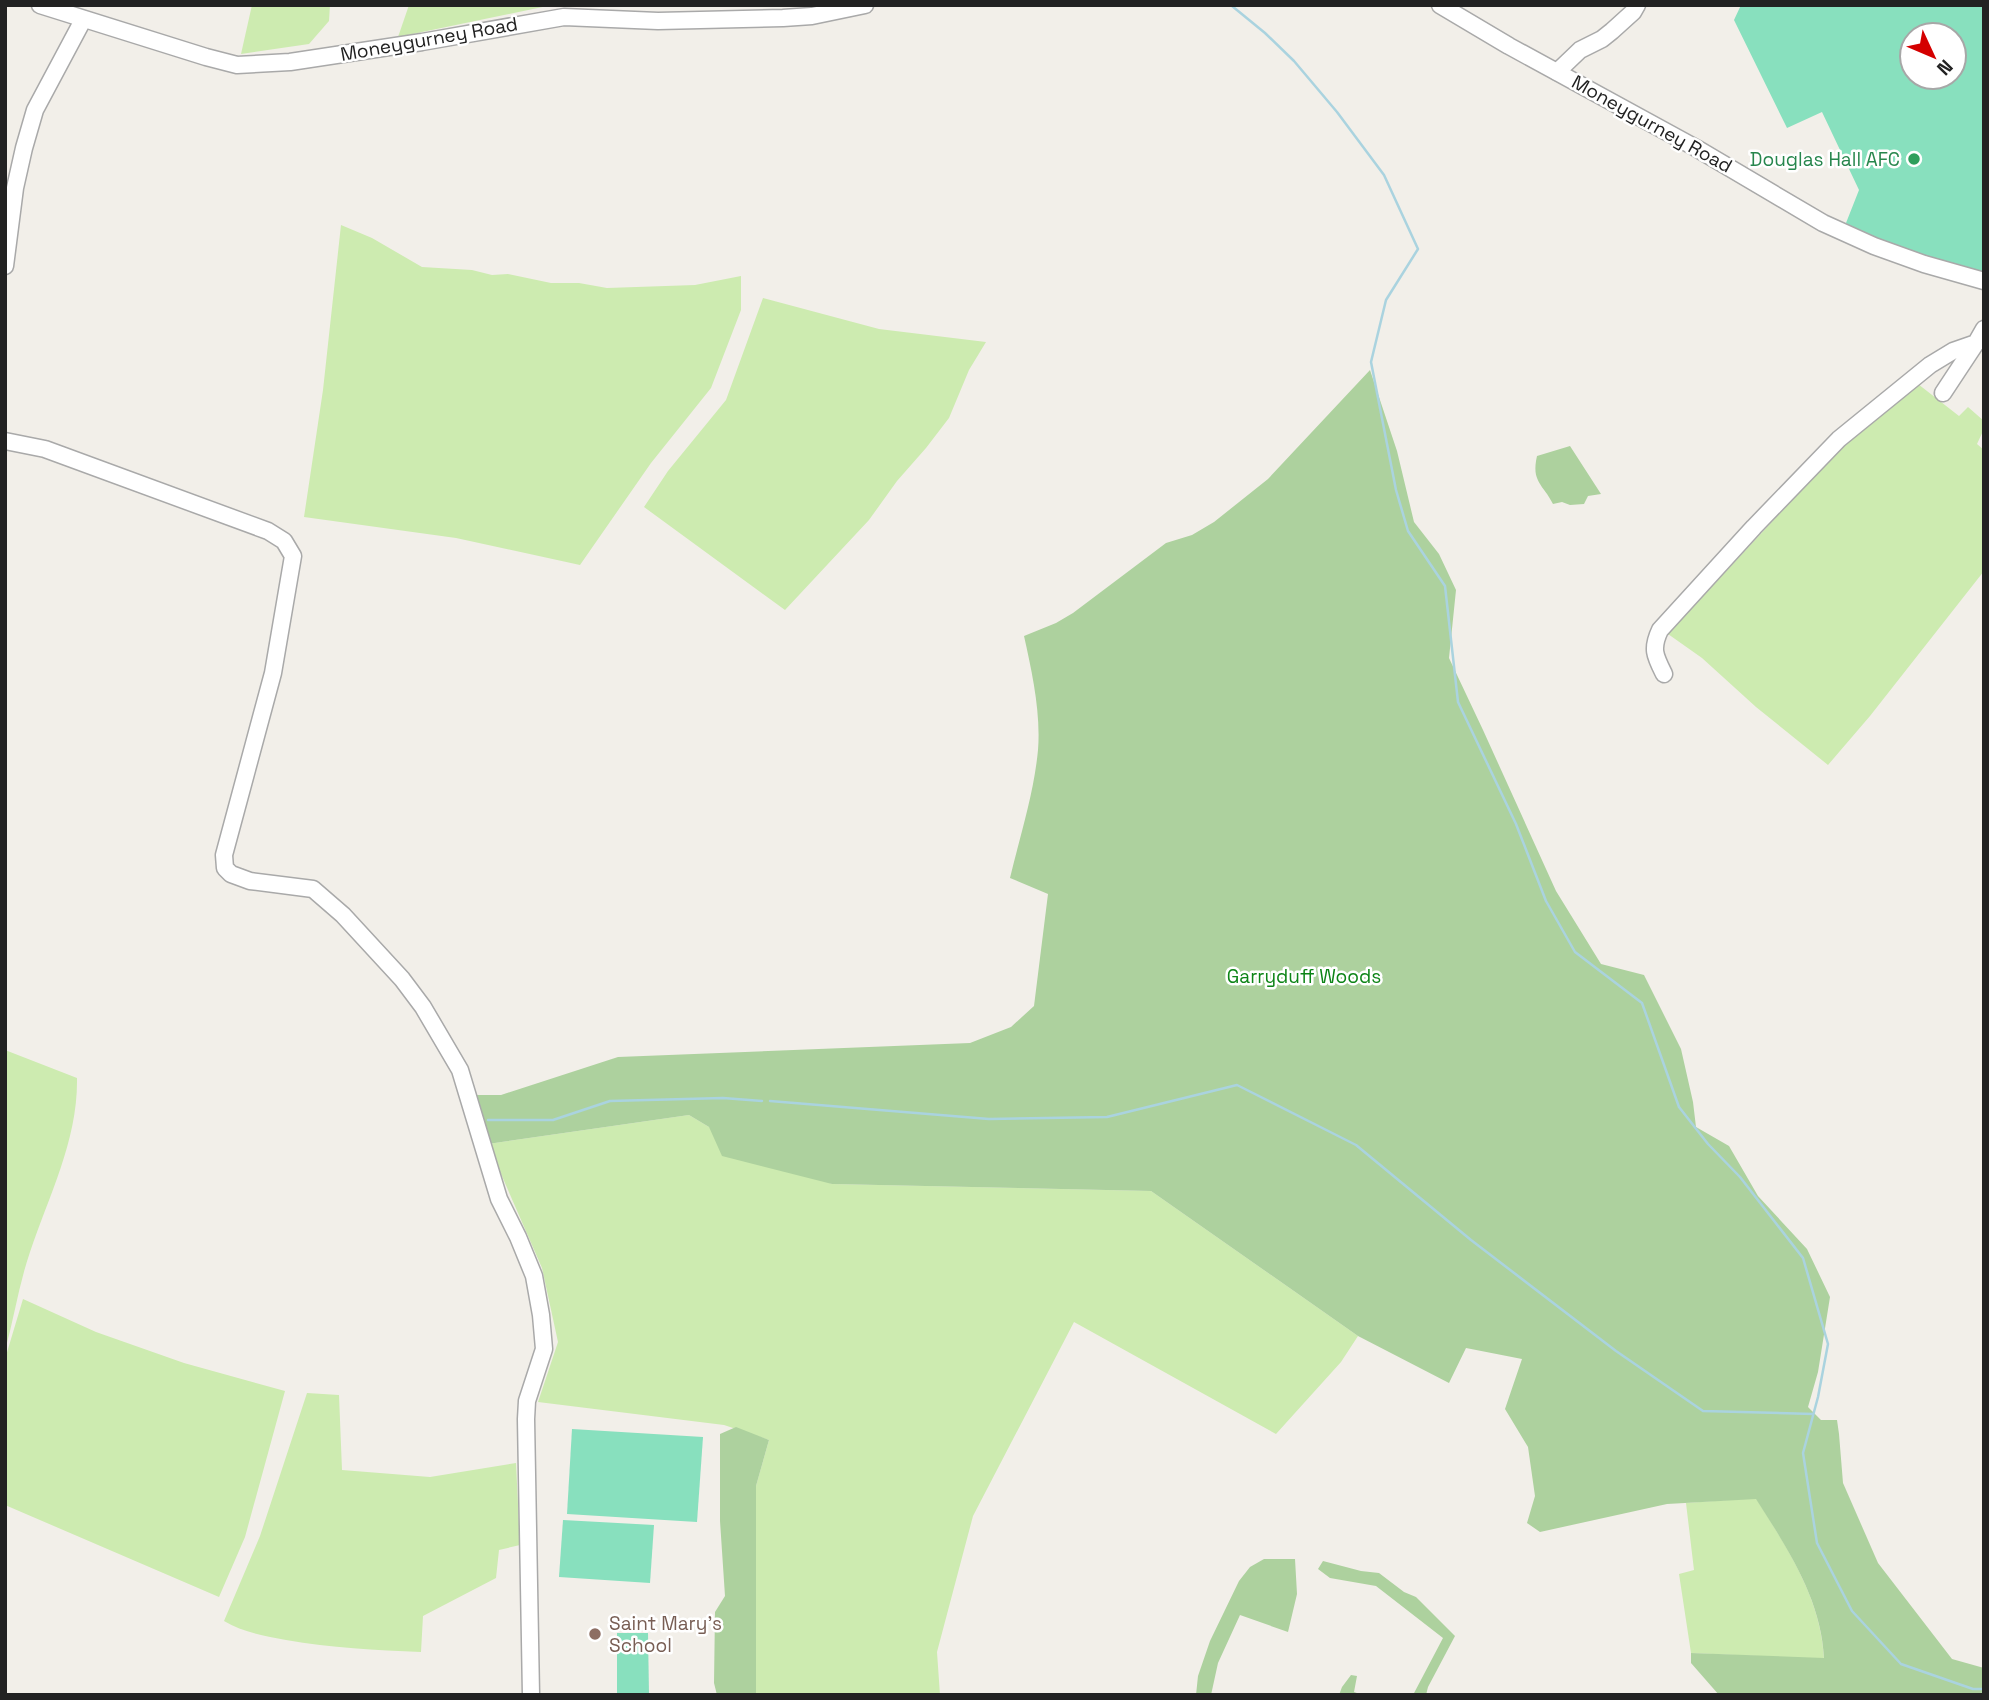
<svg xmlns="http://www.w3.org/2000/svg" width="1989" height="1700" font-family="'Space Grotesk',sans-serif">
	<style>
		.grass { fill: #cdebb0 }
		.forest { fill: #add19e }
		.pitch { fill: #88e0be; fill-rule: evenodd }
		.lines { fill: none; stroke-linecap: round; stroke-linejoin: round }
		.stream { stroke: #aad3df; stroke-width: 2.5 }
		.minor-casing { stroke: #a9a9a9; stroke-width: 19 }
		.minor { stroke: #fff; stroke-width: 16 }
		.leisure-dot { fill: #2e9e5b; stroke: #fff; stroke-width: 2.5 }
		.education-dot { fill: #8d6e63; stroke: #fff; stroke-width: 2.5 }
		.labels { text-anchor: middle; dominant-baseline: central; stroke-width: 5; stroke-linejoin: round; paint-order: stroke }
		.street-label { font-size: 19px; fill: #222; stroke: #fff }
		.leisure-label { font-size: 19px; fill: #27864d; stroke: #fff; text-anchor: end }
		.park-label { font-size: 19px; fill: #0c8416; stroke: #fff }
		.education-label { font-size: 19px; fill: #785e54; stroke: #fff; text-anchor: start }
	</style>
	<rect width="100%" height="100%" fill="#f2efe9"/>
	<!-- grass -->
	<g class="grass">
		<polygon points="252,5 330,5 329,21 309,44 241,54"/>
		<polygon points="409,5 552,5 398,37"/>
		<polygon points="341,225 372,238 422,267 472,270 492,275 508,274 551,283 579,283 607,288 695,285 741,276 741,310 711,388 651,463 580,565 456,538 304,517 323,390"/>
		<polygon points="763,298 879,329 986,342 969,370 949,418 926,448 897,481 869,520 785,610 644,507 668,471 726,400"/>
		<polygon points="1918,384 1959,416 1968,407 1984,421 1984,429 1977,444 1984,450 1984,571 1870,716 1828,765 1756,707 1702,658 1668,634 1853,434"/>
		<path d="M 5,1050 L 77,1078 C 78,1140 49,1195 30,1252 C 19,1284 14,1318 5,1351 Z"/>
		<polygon points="689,1115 709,1127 832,1184 1151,1191 1358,1336 1341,1362 1276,1434 1074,1322 973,1516 937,1652 940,1695 756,1695 756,1486 769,1440 724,1425 538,1402 558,1342 542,1268 488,1144"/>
		<polygon points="23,1299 96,1332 184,1363 285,1391 245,1537 219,1597 5,1505 5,1359"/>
		<path d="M 307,1393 L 339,1395 L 342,1470 L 430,1477 L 516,1463 L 520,1545 L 499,1550 L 496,1578 L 423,1616 L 421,1652 C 376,1650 331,1648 286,1640 C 265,1636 242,1632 224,1621 L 260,1536 Z"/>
		<path d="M 1756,1498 C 1787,1548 1821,1598 1824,1659 L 1691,1653 L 1679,1574 L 1694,1570 L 1686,1503 Z"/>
	</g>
	<!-- forest -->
	<g class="forest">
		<path d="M 1370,370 L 1397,451 L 1414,522 L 1439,554 L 1456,590 L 1449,658 L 1483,730 L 1556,891 L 1601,964 L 1644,975 L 1681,1049 L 1693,1102 L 1696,1127 L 1729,1146 L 1758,1196 L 1807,1249 L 1830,1297 L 1818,1372 L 1808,1407 L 1821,1420 L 1837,1420 L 1839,1434 L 1843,1483 L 1878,1563 L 1952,1659 L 1984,1668 L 1984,1695 L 1719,1695 L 1691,1663 L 1691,1653 L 1824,1658 C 1821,1598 1787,1548 1756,1499 L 1667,1504 L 1540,1532 L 1527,1523 L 1535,1496 L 1528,1447 L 1505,1409 L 1522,1359 L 1466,1348 L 1449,1383 L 1358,1336 L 1151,1191 L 832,1184 L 722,1156 L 709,1127 L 689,1115 L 488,1144 L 477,1095 L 501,1095 L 618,1057 L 970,1043 L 1011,1027 L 1034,1006 L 1048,894 L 1010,878 C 1020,836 1034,793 1038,750 C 1041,713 1032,672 1024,636 L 1056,623 L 1073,613 L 1166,543 L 1192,535 L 1214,522 L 1268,479 Z"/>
		<path d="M 1570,446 L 1601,494 L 1588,496 L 1584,504 L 1570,505 L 1562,502 L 1553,504 C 1543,484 1531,482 1537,456 Z"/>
		<polygon points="736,1427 769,1440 756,1486 756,1695 717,1695 714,1683 715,1612 725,1596 720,1521 720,1434"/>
		<polygon points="1264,1559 1295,1559 1297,1594 1288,1632 1240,1615 1218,1663 1211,1695 1196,1695 1198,1676 1210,1641 1239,1581 1250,1567"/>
		<polygon points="1323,1561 1361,1571 1379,1573 1404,1592 1416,1597 1455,1636 1428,1687 1426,1695 1413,1695 1443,1638 1376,1586 1330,1578 1318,1569"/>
		<polygon points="1351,1675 1357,1676 1354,1692 1363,1695 1339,1695 1342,1687"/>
	</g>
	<!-- pitch -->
	<g class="pitch">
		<path d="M 1741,5 L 1984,5 L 1984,274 L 1874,241 L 1846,223 L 1859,190 L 1822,112 L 1787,128 L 1734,20 ZM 1912,35 L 1954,35 L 1954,77 L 1912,77 Z"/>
		<polygon points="572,1429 703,1437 697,1522 567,1514"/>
		<polygon points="563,1520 654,1525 650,1583 559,1577"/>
		<polygon points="617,1633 648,1633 649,1695 617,1695"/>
	</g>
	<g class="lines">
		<!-- stream -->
		<g class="stream">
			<polyline points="1232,6 1265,33 1294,61 1337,112 1384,175 1418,249 1386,300 1371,362 1396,490 1408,531 1445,586 1458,702 1516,824 1546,901 1575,952 1642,1003 1679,1107 1708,1144 1740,1177 1803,1258 1828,1344 1818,1397 1803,1453 1817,1543 1852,1611 1901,1664 1973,1689 1984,1689"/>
			<polyline points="770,1101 989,1119 1107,1117 1237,1085 1356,1145 1471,1240 1616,1351 1703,1411 1813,1414"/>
			<polyline points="488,1120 553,1120 610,1101 723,1098 762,1101"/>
		</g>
		<!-- minor casing -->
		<g class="minor-casing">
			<g id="minor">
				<polyline points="40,5 206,57 237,65 290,62 422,42 564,17 658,21 783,18 812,16 865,5"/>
				<polyline points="1440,5 1509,46 1696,148 1823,223 1874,246 1924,264 1984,281"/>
				<polyline points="1557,72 1580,50 1602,39 1612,31 1633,12 1637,5"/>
				<polyline points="5,266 15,188 24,148 35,110 83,20"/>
				<polyline points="1943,393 1976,343"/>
				<polyline points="5,441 45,449 268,531 284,541 293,556 273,673 224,855 225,868 231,874 250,881 313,889 343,915 402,979 423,1007 460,1070 499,1199 518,1237 534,1276 541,1315 544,1349 527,1401 526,1419 531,1695"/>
				<path d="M 1664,674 C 1655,656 1651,649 1660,630 L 1754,527 L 1839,439 L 1930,365 L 1953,351 L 1976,343 L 1984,329"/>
			</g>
		</g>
		<!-- minor -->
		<use href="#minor" class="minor"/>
	</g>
	<!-- markers -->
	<circle class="leisure-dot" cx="1914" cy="159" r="7"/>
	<circle class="education-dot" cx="595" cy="1634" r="7"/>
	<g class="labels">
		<!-- street labels -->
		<g class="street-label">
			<text transform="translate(429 39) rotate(-10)">Moneygurney Road</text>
			<text transform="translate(1652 124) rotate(29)">Moneygurney Road</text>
		</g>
		<!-- leisure labels -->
		<g class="leisure-label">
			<text x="1900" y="159">Douglas Hall AFC</text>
		</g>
		<!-- park labels -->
		<g class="park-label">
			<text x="1304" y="976">Garryduff Woods</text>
		</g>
		<!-- education labels -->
		<g class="education-label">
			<text x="609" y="1623">Saint Mary's<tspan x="609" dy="22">School</tspan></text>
		</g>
	</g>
	<!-- border -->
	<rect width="1989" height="1700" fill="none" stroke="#222222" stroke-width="14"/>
	<!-- north arrow -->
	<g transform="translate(1933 56) rotate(134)"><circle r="33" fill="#ffffff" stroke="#a7a7a7" stroke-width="2"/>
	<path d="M0-5L12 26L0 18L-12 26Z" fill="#d40000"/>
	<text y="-10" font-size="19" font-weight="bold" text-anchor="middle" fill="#222222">N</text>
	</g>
</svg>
